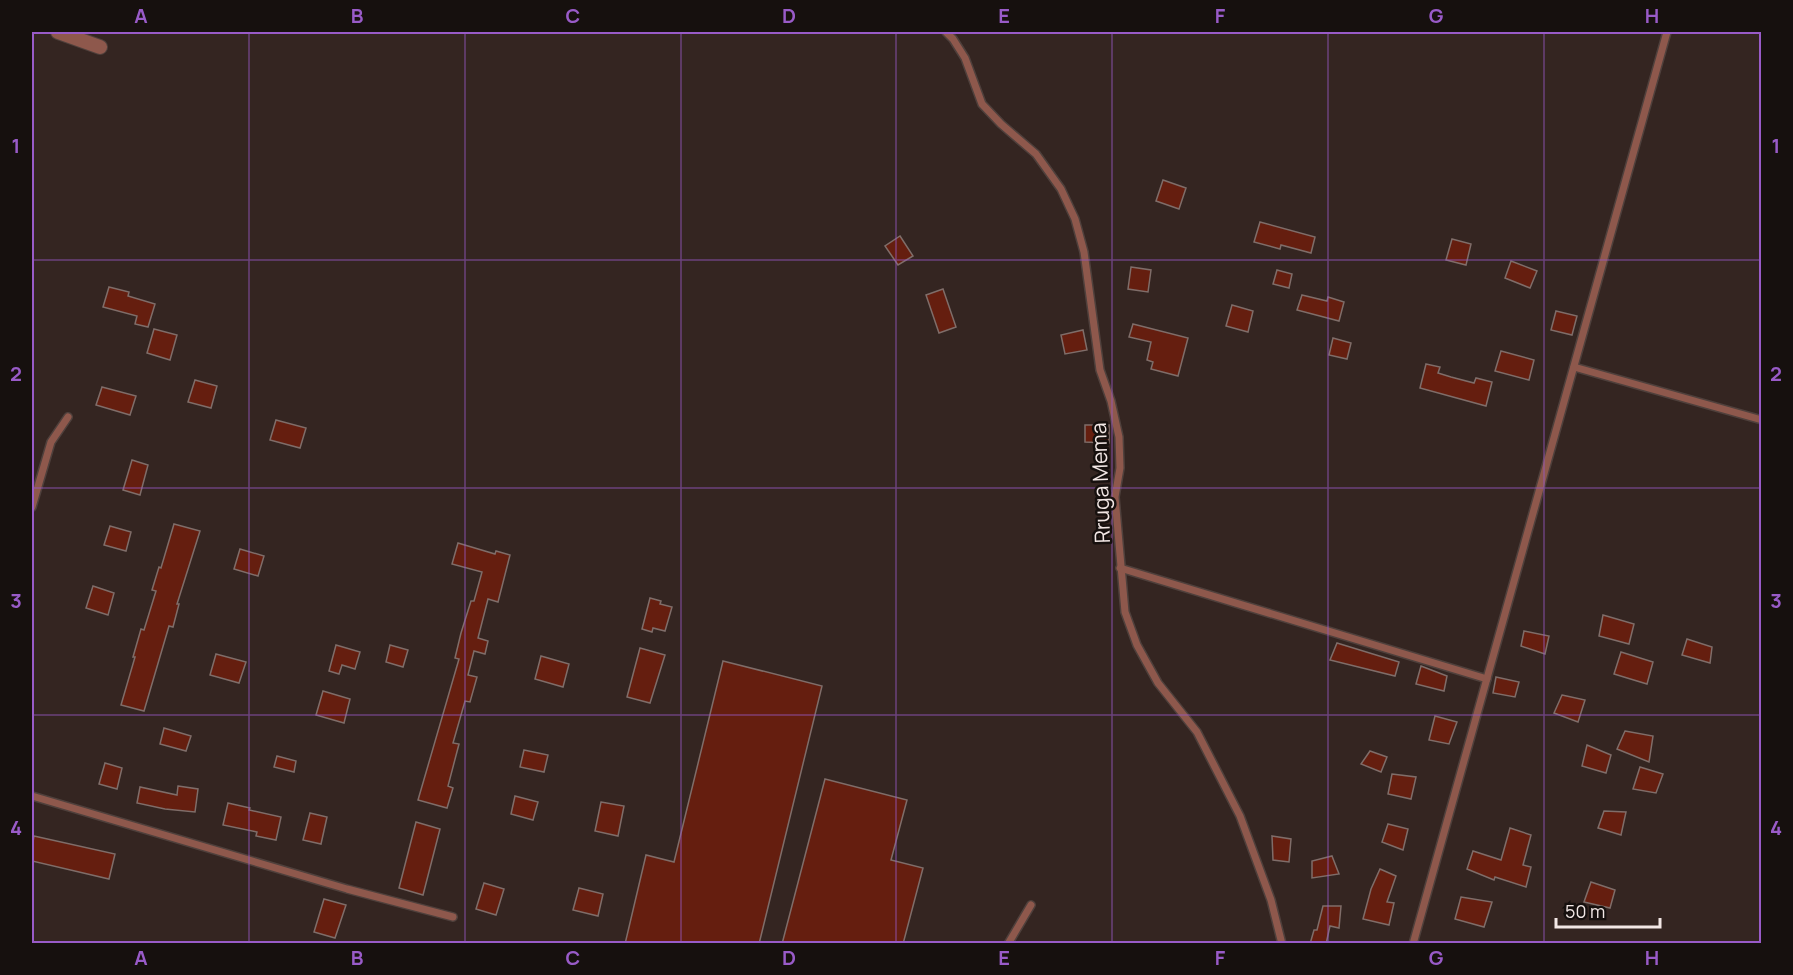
<svg xmlns="http://www.w3.org/2000/svg" width="1793" height="975" font-family="Manrope,sans-serif">
	<style>
		.building { fill: #651e0f; stroke: #7f6d69; stroke-width: 1.5 }
		.lines { fill: none; stroke-linecap: round; stroke-linejoin: round }
		.lane-casing { stroke: #4f403c; stroke-width: 10 }
		.street-casing { stroke: #4f403c; stroke-width: 16 }
		.lane { stroke: #8e584c; stroke-width: 7 }
		.street { stroke: #8e584c; stroke-width: 14 }
		.grid { fill: none; stroke: #995bc8; stroke-width: 1.5; stroke-opacity: 0.55 }
		.labels { text-anchor: middle; dominant-baseline: central; stroke-width: 5; stroke-linejoin: round; paint-order: stroke }
		.street-label { font-size: 21px; fill: #f2e7e5; stroke: #16100e }
		.neatline { fill: none; stroke: #995bc8; stroke-width: 2 }
		.grid-label { font-size: 20px; text-anchor: middle; font-weight: bold; fill: #995bc8 }
	</style>
	<rect width="100%" height="100%" fill="#342521"/>
	<!-- building -->
	<g class="building">
		<polygon points="1163,180 1186,188 1179,209 1156,201"/>
		<polygon points="1260,222 1315,237 1311,253 1281,245 1280,249 1254,242"/>
		<polygon points="900,236 913,256 898,265 885,246"/>
		<polygon points="1452,239 1471,244 1466,265 1446,260"/>
		<polygon points="1511,261 1537,271 1530,288 1505,278"/>
		<polygon points="1131,267 1151,270 1148,292 1128,289"/>
		<polygon points="1277,270 1292,274 1289,288 1273,284"/>
		<polygon points="109,287 129,292 128,296 155,304 148,327 135,324 137,316 103,307"/>
		<polygon points="943,289 956,327 939,333 926,295"/>
		<polygon points="1302,295 1327,301 1328,297 1344,302 1339,321 1297,310"/>
		<polygon points="1232,305 1253,311 1248,332 1226,326"/>
		<polygon points="1556,311 1577,316 1572,335 1551,330"/>
		<polygon points="1133,324 1188,338 1178,376 1151,369 1153,362 1147,360 1151,342 1129,337"/>
		<polygon points="154,329 177,335 170,360 147,353"/>
		<polygon points="1083,330 1087,350 1065,354 1061,335"/>
		<polygon points="1333,338 1351,343 1347,359 1329,355"/>
		<polygon points="1501,351 1534,360 1529,380 1495,371"/>
		<polygon points="1426,364 1440,367 1438,373 1451,377 1474,383 1476,378 1492,382 1486,406 1420,388"/>
		<polygon points="195,380 217,386 211,408 188,402"/>
		<polygon points="102,387 136,396 130,415 96,405"/>
		<polygon points="276,420 306,428 300,448 270,440"/>
		<polygon points="1085,425 1109,425 1109,443 1085,442"/>
		<polygon points="132,460 148,465 140,495 123,490"/>
		<polygon points="174,524 200,531 177,604 179,604 173,627 169,626 144,711 121,705 135,657 133,657 141,629 144,630 156,591 152,590 159,567 161,568"/>
		<polygon points="110,526 131,532 126,551 104,545"/>
		<polygon points="458,543 495,554 496,551 510,555 498,602 488,599 478,638 488,641 485,654 474,651 468,675 477,677 470,702 465,701 453,743 459,744 448,786 453,788 447,808 418,800 459,659 455,658 461,633 471,601 474,601 482,572 452,564"/>
		<polygon points="240,549 264,556 258,576 234,569"/>
		<polygon points="93,586 114,593 108,615 86,608"/>
		<polygon points="650,598 661,601 660,604 672,607 665,631 653,628 652,632 642,629"/>
		<polygon points="1603,615 1634,624 1629,644 1599,636"/>
		<polygon points="1524,631 1549,636 1545,654 1521,646"/>
		<polygon points="1687,639 1712,647 1710,663 1682,655"/>
		<polygon points="1337,643 1399,662 1395,676 1330,660"/>
		<polygon points="336,645 360,652 355,669 342,665 339,674 329,671"/>
		<polygon points="390,645 408,650 403,667 386,662"/>
		<polygon points="640,648 665,655 650,703 627,697"/>
		<polygon points="1621,652 1653,662 1647,684 1614,674"/>
		<polygon points="216,654 246,662 239,683 210,675"/>
		<polygon points="541,656 569,664 563,687 535,679"/>
		<polygon points="723,661 822,686 759,944 625,944 646,855 674,862"/>
		<polygon points="1421,666 1447,676 1444,691 1416,684"/>
		<polygon points="1496,677 1519,682 1515,697 1493,693"/>
		<polygon points="323,691 350,699 344,723 316,715"/>
		<polygon points="1562,695 1585,700 1578,722 1554,713"/>
		<polygon points="1435,716 1457,722 1449,744 1429,740"/>
		<polygon points="164,728 191,736 186,751 160,744"/>
		<polygon points="1625,731 1653,736 1649,762 1617,749"/>
		<polygon points="1587,745 1611,755 1606,773 1582,766"/>
		<polygon points="524,750 548,755 544,772 520,767"/>
		<polygon points="1370,751 1387,757 1381,772 1361,764"/>
		<polygon points="277,756 296,761 294,772 274,767"/>
		<polygon points="105,763 122,768 117,789 99,784"/>
		<polygon points="1640,767 1663,774 1656,793 1633,789"/>
		<polygon points="1392,774 1416,777 1411,799 1388,794"/>
		<polygon points="825,779 907,800 891,860 923,868 903,944 782,944"/>
		<polygon points="178,786 198,789 195,812 165,809 137,803 140,787 177,795"/>
		<polygon points="515,796 538,802 533,820 511,814"/>
		<polygon points="601,802 624,806 618,836 595,831"/>
		<polygon points="228,803 250,808 249,810 281,817 276,840 256,836 257,832 223,825"/>
		<polygon points="1604,811 1626,812 1621,835 1598,828"/>
		<polygon points="310,813 327,817 321,844 303,840"/>
		<polygon points="416,822 440,829 423,895 399,888"/>
		<polygon points="1388,824 1408,829 1403,850 1382,842"/>
		<polygon points="1510,828 1531,835 1523,865 1531,867 1526,887 1495,877 1494,880 1467,869 1473,851 1501,860"/>
		<polygon points="34,836 115,854 109,879 32,861 32,848"/>
		<polygon points="1272,836 1291,839 1289,862 1273,860"/>
		<polygon points="1332,856 1339,874 1312,878 1312,861"/>
		<polygon points="1380,869 1396,876 1387,902 1394,903 1389,925 1363,919 1371,889"/>
		<polygon points="1591,882 1615,890 1610,908 1584,902"/>
		<polygon points="484,883 504,889 496,915 476,909"/>
		<polygon points="579,888 603,894 598,916 573,910"/>
		<polygon points="1461,897 1492,902 1484,927 1455,919"/>
		<polygon points="324,899 346,905 335,938 314,932"/>
		<polygon points="1323,906 1341,906 1339,928 1330,926 1326,944 1310,944 1314,930 1317,930"/>
	</g>
	<g class="lines">
		<!-- lane casing -->
		<g class="lane-casing">
			<g id="lane">
				<polyline points="946,32 953,39 965,58 982,104 1001,124 1036,154 1061,189 1075,219 1084,252 1100,370 1111,401 1119,437 1120,468 1115,497 1125,612 1137,645 1158,683 1197,732 1240,816 1271,900 1282,944"/>
				<polyline points="1574,367 1762,420"/>
				<polyline points="32,507 51,442 68,417"/>
				<polyline points="1120,568 1487,679"/>
				<polyline points="32,796 347,889 453,917"/>
				<polyline points="1008,944 1031,905"/>
				<polyline points="1413,944 1667,32"/>
			</g>
		</g>
		<!-- street casing -->
		<g class="street-casing">
			<polyline id="street" points="58,32 100,47"/>
		</g>
		<!-- lane -->
		<use href="#lane" class="lane"/>
		<!-- street -->
		<use href="#street" class="street"/>
	</g>
	<!-- grid -->
	<path class="grid" d="M 249,32 L 249,944M 465,32 L 465,944M 681,32 L 681,944M 896,32 L 896,944M 1112,32 L 1112,944M 1328,32 L 1328,944M 1544,32 L 1544,944M 32,260 L 1762,260M 32,488 L 1762,488M 32,715 L 1762,715"/>
	<g class="labels">
		<!-- street labels -->
		<g class="street-label">
			<text transform="translate(1100 483) rotate(-92)">Rruga Mema</text>
		</g>
	</g>
	<!-- border -->
	<rect width="1793" height="975" fill="none" stroke="#16100e" stroke-width="66"/>
	<!-- scale -->
	<path d="M1556 918v9h104v-9" fill="none" stroke="#f2e7e5" stroke-width="3"/>
	<text x="1565" y="918" font-size="18" fill="#f2e7e5" stroke="#16100e" stroke-width="4.5" paint-order="stroke">50 m</text>
	<rect x="33" y="33" width="1727" height="909" class="neatline"/>
	<g class="grid-label">
		<text x="141" y="23">A</text>
		<text x="357" y="23">B</text>
		<text x="573" y="23">C</text>
		<text x="789" y="23">D</text>
		<text x="1004" y="23">E</text>
		<text x="1220" y="23">F</text>
		<text x="1436" y="23">G</text>
		<text x="1652" y="23">H</text>
		<text x="16" y="153">1</text>
		<text x="1776" y="153">1</text>
		<text x="16" y="381">2</text>
		<text x="1776" y="381">2</text>
		<text x="16" y="608">3</text>
		<text x="1776" y="608">3</text>
		<text x="16" y="835">4</text>
		<text x="1776" y="835">4</text>
		<text x="141" y="965">A</text>
		<text x="357" y="965">B</text>
		<text x="573" y="965">C</text>
		<text x="789" y="965">D</text>
		<text x="1004" y="965">E</text>
		<text x="1220" y="965">F</text>
		<text x="1436" y="965">G</text>
		<text x="1652" y="965">H</text>
	</g>
</svg>
